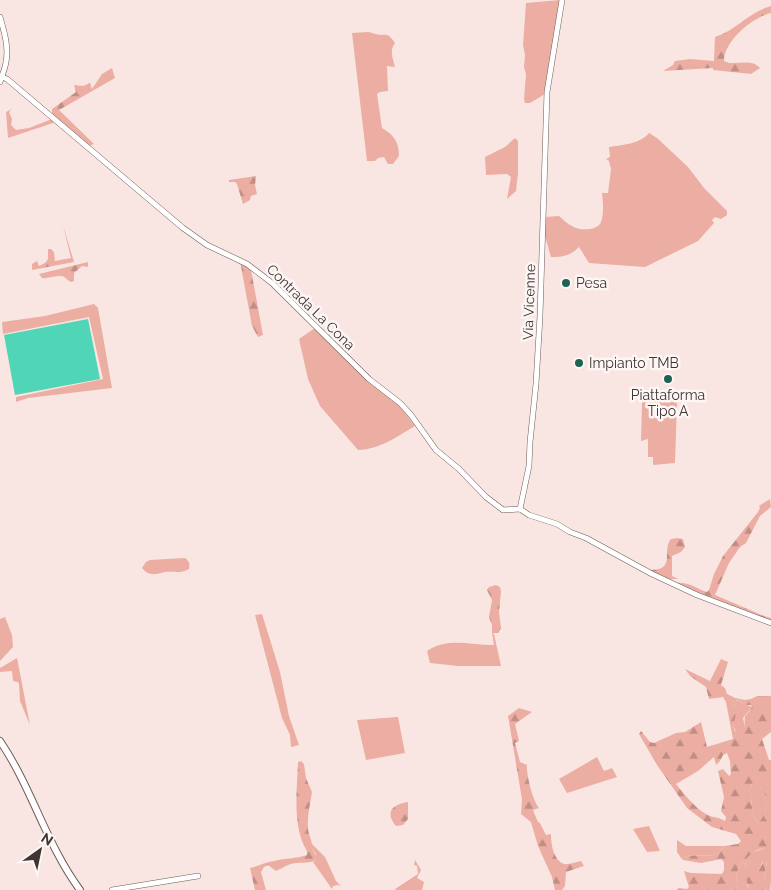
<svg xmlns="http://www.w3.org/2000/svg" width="771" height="890" font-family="Raleway,sans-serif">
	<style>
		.grass { fill: #ecaea2 }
		.forest { fill: url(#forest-firs); fill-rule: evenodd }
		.water { fill: #50d5b6 }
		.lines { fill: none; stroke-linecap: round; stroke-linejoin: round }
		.minor-casing { stroke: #6c5c59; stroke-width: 6 }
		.major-casing { stroke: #6c5c59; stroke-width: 8 }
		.minor { stroke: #fff; stroke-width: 5 }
		.major { stroke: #fff; stroke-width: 6 }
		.poi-dot { fill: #1f6353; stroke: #fef6f5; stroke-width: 2 }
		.labels { text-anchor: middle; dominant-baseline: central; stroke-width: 5; stroke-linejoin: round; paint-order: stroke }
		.poi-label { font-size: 14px; fill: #3d3634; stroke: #fef6f5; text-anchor: start }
		.street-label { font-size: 14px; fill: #3d3634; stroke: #fef6f5 }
	</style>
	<defs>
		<pattern id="forest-firs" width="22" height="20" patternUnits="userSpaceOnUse" patternTransform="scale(1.25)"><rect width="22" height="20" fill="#ecaea2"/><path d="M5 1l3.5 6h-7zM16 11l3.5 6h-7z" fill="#c08e85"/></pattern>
	</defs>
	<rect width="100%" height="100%" fill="#f9e6e2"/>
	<!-- grass -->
	<g class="grass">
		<polygon points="560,0 545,94 530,103 525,103 524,99 526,74 524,67 525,55 523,45 526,3"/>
		<path d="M 368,32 C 371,32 374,34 376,34 C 387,37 386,30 395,43 C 389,51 393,58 395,67 L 387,66 L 388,91 L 380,92 L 377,94 L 382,128 C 394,135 399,142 399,156 L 393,164 L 388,164 L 384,157 L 378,158 L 375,161 L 367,161 L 352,33 Z"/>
		<polygon points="12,109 9,112 12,119 11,125 16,130 29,128 52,119 56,122 8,138 6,112"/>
		<path d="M 649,133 L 657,138 L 688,167 L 704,188 L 727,211 L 727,215 L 721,219 L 715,217 L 712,220 L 714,223 L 698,241 L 645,267 L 589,263 L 579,247 C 570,256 563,257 551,257 L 545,236 L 545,217 L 559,216 C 563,219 567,224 572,226 C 579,231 598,231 601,222 C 604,213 603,202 602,193 L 608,193 L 611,169 L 609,161 L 606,159 L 610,157 L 609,147 C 622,145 640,144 649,133 Z"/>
		<polygon points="515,138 518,141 518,173 516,191 507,199 511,177 507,174 486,175 485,157 505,147"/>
		<polygon points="94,304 98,308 112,388 28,398 16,402 16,397 103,379 89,317 3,334 2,322 45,316"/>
		<path d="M 315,328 L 400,406 L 415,426 C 396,437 381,449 358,450 L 320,406 L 308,379 L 299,339 Z"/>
		<polygon points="677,401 675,463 653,465 653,457 648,457 648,439 641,441 642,402"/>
		<path d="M 185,558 C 189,561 190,563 189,569 C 181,574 173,571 165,572 C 156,574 149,577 142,568 L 146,562 L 150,560 Z"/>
		<polygon points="262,614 280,672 289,716 299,745 291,747 290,735 282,718 255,615"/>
		<polygon points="5,617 12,635 13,647 0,661 0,619"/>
		<path d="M 492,633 L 494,634 L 501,666 L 458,666 L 430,663 L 427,651 C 447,637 470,645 494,645 Z"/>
		<polygon points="17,658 30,725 20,701 19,684 18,682 13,681 12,671 0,672 0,668"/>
		<polygon points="740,700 742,703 752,707 743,718 745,727 743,731 737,733 733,726 735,710 734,703 735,701"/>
		<polygon points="398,717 405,753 366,760 357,720"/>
		<polygon points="597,757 604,771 612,768 617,777 567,793 559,779"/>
		<path d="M 752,783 C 755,784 758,785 760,787 C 770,795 767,816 758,823 C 752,816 749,792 752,783 Z"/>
		<polygon points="649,826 660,851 647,852 633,829"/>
		<path d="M 677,840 L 686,846 L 724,846 C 716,863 695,851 681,858 L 677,852 Z"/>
		<polygon points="312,844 325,857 336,881 341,886 338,885 333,886 332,889 313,862 316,860 316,854 312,849"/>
		<polygon points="767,847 771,849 771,881 766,883 764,880 767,861 763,861 758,872 755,872 755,870 748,868 746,860 751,853"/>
		<polygon points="415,860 421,870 417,878 424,882 422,890 396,890 395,889 418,874 417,866 414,865"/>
		<path d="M 744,862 L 747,871 L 747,886 L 750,890 L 738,890 C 736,880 735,869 744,862 Z"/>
	</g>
	<!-- forest -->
	<g class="forest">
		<path d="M 771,6 L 771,13 C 753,17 724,41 724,61 C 735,67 750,57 760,68 L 751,74 L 713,70 L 713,68 L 663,71 L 673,65 L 675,61 L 690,59 L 714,61 L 715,37 C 737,30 747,13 771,6 Z"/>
		<polygon points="112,68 115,78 59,110 94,144 89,146 52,114 52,109 76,92 74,85 83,86 90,83 92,89 102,74"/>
		<polygon points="256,176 255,185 257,194 251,196 250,200 243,204 237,184 235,182 229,182 229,180"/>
		<polygon points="63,225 74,262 32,270 32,264 37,261 39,266 45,263 48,259 48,249 51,249 54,252 55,261 71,258"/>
		<polygon points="240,261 251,270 263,335 258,337 252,326"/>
		<path d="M 88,262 L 88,267 L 82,266 L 74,273 L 74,281 L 71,282 C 68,281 66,278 64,277 C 60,274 48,279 42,278 L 39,274 Z"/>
		<path d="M 770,499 L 771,507 L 760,516 L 746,543 L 740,547 L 729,563 L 715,595 L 764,616 L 771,618 L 771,621 L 675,583 C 688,581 695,588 707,592 L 709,590 L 714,574 L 723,556 L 758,512 L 760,508 L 759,506 Z"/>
		<path d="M 677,538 L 683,539 L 685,547 L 681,552 L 672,556 L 672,576 L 678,579 L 669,579 L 650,570 C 677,570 661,551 671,539 Z"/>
		<polygon points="496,585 500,587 501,591 499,612 501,628 498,633 492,633 492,625 489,617 492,600 487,590 489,587"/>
		<path d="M 721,659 L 728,662 L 721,685 L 725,688 L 727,694 L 735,698 L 745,700 L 751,699 L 757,696 L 771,696 L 771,732 L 762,739 L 769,760 L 771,760 L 771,849 C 762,846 751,852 746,860 L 748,868 L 755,867 L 756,872 L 758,872 L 765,858 L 767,860 L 764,880 L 766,882 L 771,881 L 770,890 L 750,890 C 744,882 749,873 744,862 C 735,869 736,880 738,890 L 676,890 L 679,888 L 687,889 L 689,887 L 684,871 L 691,873 L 722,874 L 724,870 L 724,862 L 721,859 L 701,863 L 683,860 L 681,858 C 695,851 716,863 724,846 L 738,844 L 741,841 L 736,834 L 712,827 L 687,808 L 657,765 L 639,734 L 641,731 L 650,742 L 654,743 L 676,733 L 685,732 L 701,722 L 707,747 L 733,739 L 726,702 L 723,697 L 709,699 L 706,687 L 690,676 L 685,669 L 710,681 ZM 737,700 L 740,700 L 744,705 L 751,705 L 752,707 C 745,718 744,713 745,727 L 741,732 L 735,731 L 733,726 L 736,714 L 734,703 ZM 727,753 L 730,761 L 731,774 L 729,776 L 723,769 L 718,771 L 724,797 L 721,811 L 726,817 L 725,821 C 717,816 712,818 706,814 C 694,807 685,795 676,784 L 698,771 L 714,757 L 716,765 L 720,761 L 723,755 ZM 752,783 C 753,784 759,786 760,787 C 770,795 767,815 758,823 C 752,816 749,791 752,783 Z"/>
		<path d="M 519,708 L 532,712 L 515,724 L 519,741 L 515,743 L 520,762 L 527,765 C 526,774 533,801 539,808 L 533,810 L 538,822 L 540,823 L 546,835 L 551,834 C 551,843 553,860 564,864 C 568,865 576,862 581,861 L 584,866 L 566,872 L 565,886 L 562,890 L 555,890 L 552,877 L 538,846 L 531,822 L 521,814 L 522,799 L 508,716 Z"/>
		<path d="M 301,761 L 304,764 L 306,778 L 312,792 C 310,805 307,816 308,829 C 309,836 313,842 312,849 L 317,857 L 316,860 C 309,864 304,862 296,863 C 287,864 283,868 276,871 L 268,865 L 264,867 L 261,872 L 266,890 L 255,890 L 250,868 C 259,866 265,862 274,861 C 285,858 296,859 307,855 L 307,851 C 292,828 297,789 298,762 Z"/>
		<path d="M 408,802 L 408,819 L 403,825 L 396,826 C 384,812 393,804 408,802 Z"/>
	</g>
	<!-- water -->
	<polygon class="water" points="88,319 100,379 15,395 4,335"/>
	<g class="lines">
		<!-- minor casing -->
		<g class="minor-casing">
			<g id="minor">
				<path d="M 0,17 C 4,31 9,47 6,62 C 5,69 2,75 0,82"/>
				<polyline points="0,76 7,79 183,228 207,245 247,264 272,283 369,379 400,403 411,415 436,450 459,469 486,497 503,510 520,509"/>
				<polyline points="520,509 529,466 530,442 536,384 540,316 547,92 562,0"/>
				<polyline points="520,509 529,515 557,524 570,532 586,538 652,574 697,595 771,623"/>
				<polyline points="112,890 198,876"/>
			</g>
		</g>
		<!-- major casing -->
		<g class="major-casing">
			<path id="major" d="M 0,741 C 32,788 46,844 80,890"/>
		</g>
		<!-- minor -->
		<use href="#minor" class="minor"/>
		<!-- major -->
		<use href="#major" class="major"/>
	</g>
	<!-- markers -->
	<g class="poi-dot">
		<circle cx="566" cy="283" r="5"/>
		<circle cx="579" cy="363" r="5"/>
		<circle cx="668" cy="379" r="5"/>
	</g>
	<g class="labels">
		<!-- poi labels -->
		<g class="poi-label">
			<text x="576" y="283">Pesa</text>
			<text x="589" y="363">Impianto TMB</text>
			<text x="668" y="395" text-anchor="middle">Piattaforma<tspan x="668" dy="16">Tipo A</tspan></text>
		</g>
		<!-- street labels -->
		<g class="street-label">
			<text transform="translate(529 302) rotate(-88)">Via Vicenne</text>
			<text transform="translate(311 307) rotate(44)">Contrada La Cona</text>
		</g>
	</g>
	<!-- north arrow -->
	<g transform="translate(40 850) rotate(33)" stroke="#fef6f5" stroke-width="4" paint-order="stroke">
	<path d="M0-4L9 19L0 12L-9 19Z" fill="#3d3634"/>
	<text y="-8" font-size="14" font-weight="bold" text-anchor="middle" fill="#3d3634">N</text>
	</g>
</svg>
